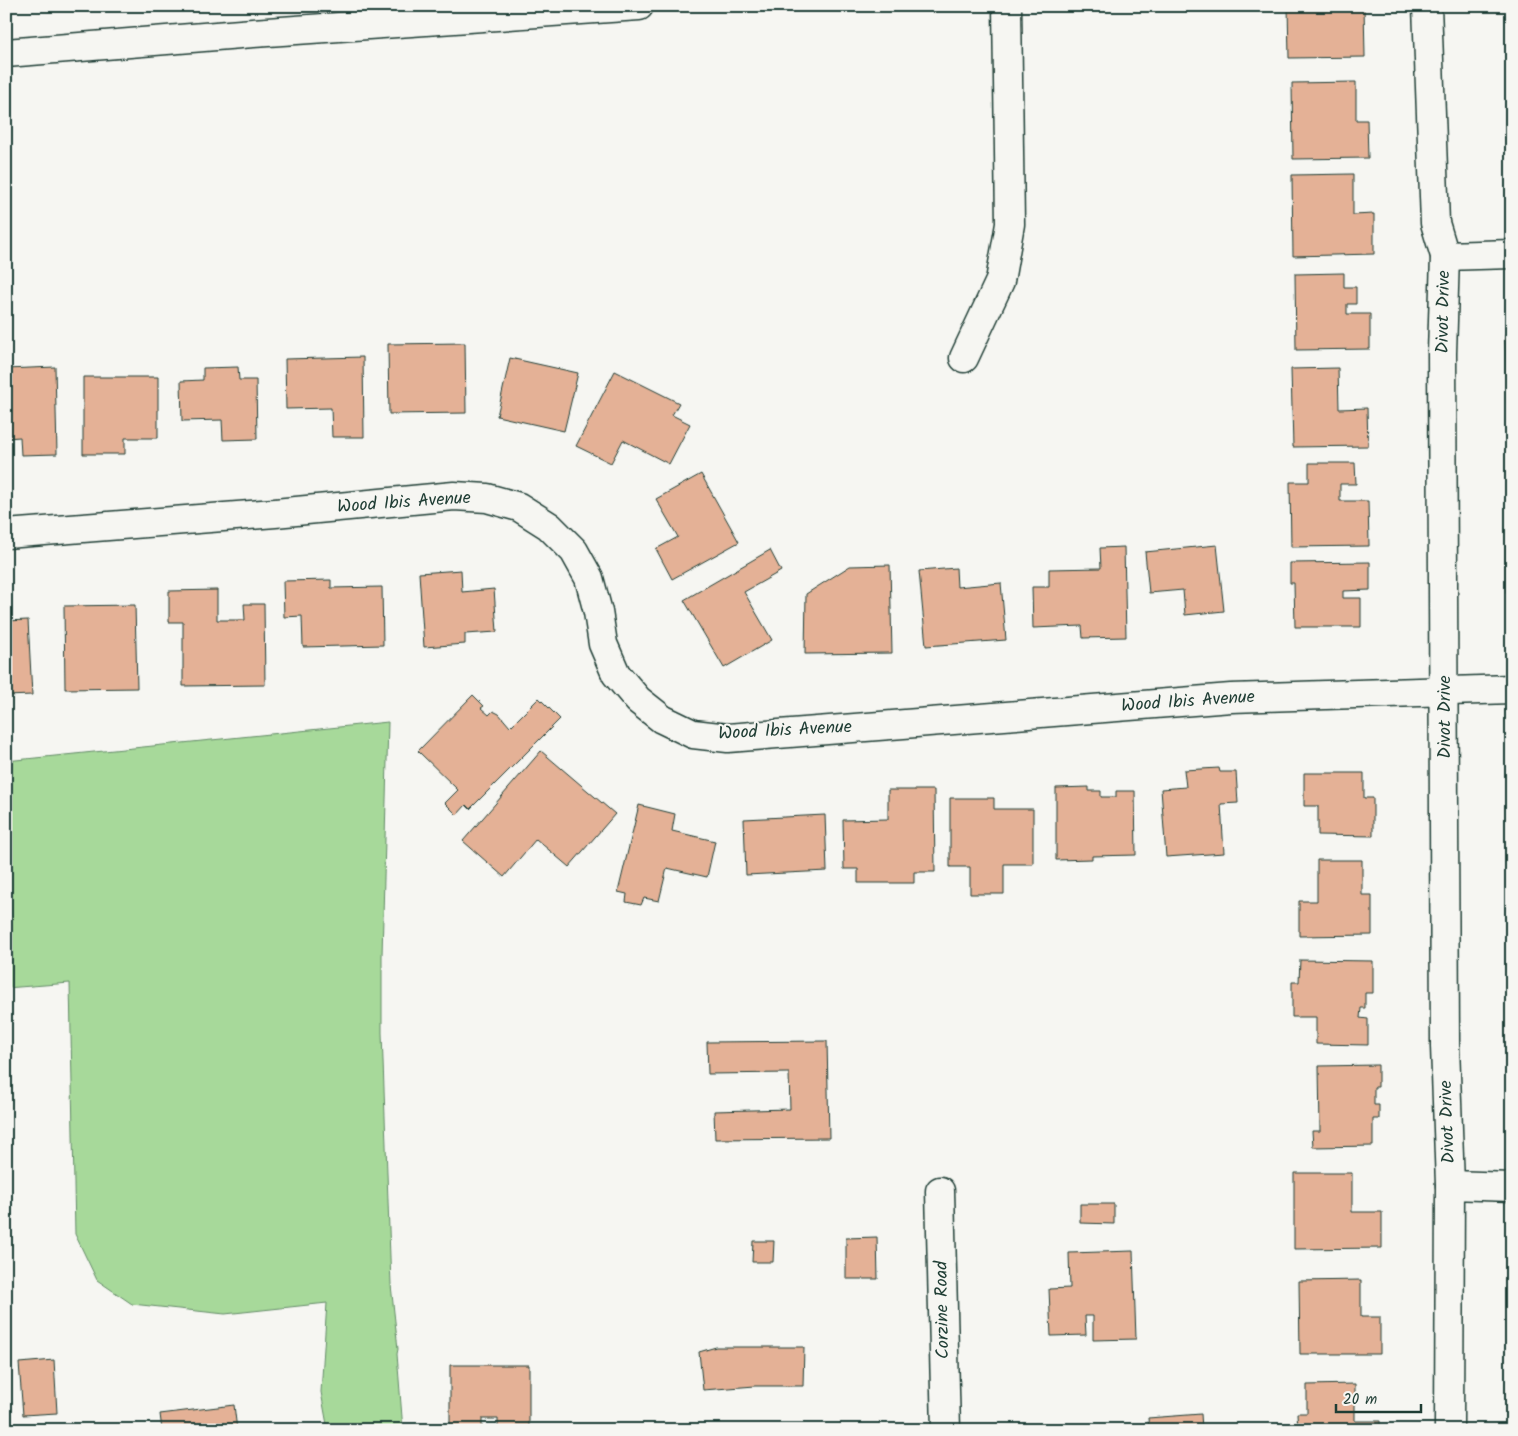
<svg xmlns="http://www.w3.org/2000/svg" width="1518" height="1436" font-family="Kalam,sans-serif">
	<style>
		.green { fill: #a7d99a; stroke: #638b67 }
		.building { fill: #e4b196; stroke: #1f3d34 }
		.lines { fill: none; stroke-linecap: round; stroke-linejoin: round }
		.minor-casing { stroke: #1f3d34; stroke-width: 31 }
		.minor { stroke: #f6f6f2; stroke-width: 28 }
		.labels { text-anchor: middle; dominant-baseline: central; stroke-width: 4; stroke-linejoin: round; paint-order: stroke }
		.street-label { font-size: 18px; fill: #1f3d34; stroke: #f6f6f2 }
	</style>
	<rect width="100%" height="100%" fill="#f6f6f2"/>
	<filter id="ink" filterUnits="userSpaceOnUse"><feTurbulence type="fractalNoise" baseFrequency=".02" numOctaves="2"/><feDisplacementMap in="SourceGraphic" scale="10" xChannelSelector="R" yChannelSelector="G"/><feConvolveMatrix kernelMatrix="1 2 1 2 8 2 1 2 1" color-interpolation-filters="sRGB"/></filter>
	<g filter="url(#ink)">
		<!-- green -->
		<polygon class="green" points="388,722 382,956 382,1033 391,1285 398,1349 397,1354 403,1430 328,1430 321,1392 327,1303 225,1314 132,1304 97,1280 75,1234 70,983 6,988 6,761"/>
		<!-- building -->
		<g class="building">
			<polygon points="1288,6 1364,6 1365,57 1289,58"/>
			<polygon points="1356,82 1356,120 1367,120 1368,158 1293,159 1292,83"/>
			<polygon points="1353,174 1353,215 1374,214 1374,254 1293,256 1292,175"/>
			<polygon points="1344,273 1344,287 1356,287 1356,304 1347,304 1347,314 1370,314 1370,349 1296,350 1295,274"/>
			<polygon points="1505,335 1512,335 1512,404 1507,404"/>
			<polygon points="465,343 466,413 389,414 388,344"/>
			<polygon points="363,357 364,437 332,437 331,408 286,409 285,359"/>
			<polygon points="510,358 578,373 564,431 497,416"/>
			<polygon points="55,367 57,454 21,455 20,437 6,438 6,369"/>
			<polygon points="238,367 239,380 256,380 257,439 223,440 222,420 182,421 181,381 203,380 203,368"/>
			<polygon points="1338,368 1339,409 1367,408 1368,446 1293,447 1291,369"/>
			<polygon points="615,371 679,403 672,415 690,424 669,464 623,440 611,463 576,446"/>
			<polygon points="83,377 158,377 158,438 125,438 125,454 83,454"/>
			<polygon points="1309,463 1355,463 1356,484 1340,484 1340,501 1368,501 1369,546 1291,547 1290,482 1309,482"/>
			<polygon points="701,474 739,542 672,579 656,549 678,537 656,499"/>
			<polygon points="1217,545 1224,611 1185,615 1183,590 1149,593 1145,552"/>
			<rect x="1506" y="546" width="6" height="46"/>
			<polygon points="1124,547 1126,637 1083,638 1082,626 1033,628 1032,587 1049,587 1049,569 1101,568 1100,548"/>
			<polygon points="770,550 781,571 744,592 772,640 724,668 684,600"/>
			<polygon points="1370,562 1370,590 1343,591 1343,598 1361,598 1361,627 1295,627 1294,583 1290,583 1290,563"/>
			<polygon points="890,565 892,653 805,654 806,594 850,566"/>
			<polygon points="956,568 957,587 1001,583 1006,640 926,646 919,571"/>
			<polygon points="461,570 462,592 494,589 497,632 465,634 465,644 424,647 419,573"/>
			<polygon points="331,580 331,588 382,587 383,645 303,647 302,616 284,617 283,581"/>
			<polygon points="217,590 217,620 245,620 244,604 264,604 265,685 183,686 183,622 169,622 169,591"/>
			<polygon points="135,605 137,688 65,689 64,606"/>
			<polygon points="28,620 32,695 6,696 6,621"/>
			<polygon points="473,695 484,706 481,708 489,715 493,711 499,714 510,727 539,698 560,719 470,809 466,805 457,815 445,803 458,790 418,751"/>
			<polygon points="541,751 615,814 569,867 536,839 504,877 463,841"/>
			<polygon points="1219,768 1220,772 1236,772 1238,803 1221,804 1224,853 1166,857 1161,789 1186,787 1184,770"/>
			<polygon points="1304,773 1364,773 1364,798 1373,798 1373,836 1318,835 1318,806 1304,806"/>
			<polygon points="1089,787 1089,791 1101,791 1101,797 1116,797 1116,791 1135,791 1136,855 1092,856 1092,859 1056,860 1056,788"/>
			<polygon points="888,790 934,790 935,872 914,872 914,883 858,883 858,869 844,869 843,820 888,819"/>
			<polygon points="950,798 994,798 994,809 1033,809 1033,864 1004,864 1004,894 970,894 970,867 950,867"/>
			<polygon points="639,805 675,814 672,831 715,841 707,877 667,868 659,901 644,898 641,905 626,902 627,894 618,892"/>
			<polygon points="825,815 827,871 746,875 744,819"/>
			<polygon points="1317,860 1362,860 1362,895 1372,895 1372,935 1299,936 1299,901 1317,901"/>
			<polygon points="1300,960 1373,961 1373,993 1365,993 1365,1008 1361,1008 1360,1018 1368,1019 1368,1045 1316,1044 1316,1017 1292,1017 1292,982 1299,982"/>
			<polygon points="827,1041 829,1138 715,1139 714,1111 790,1109 789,1073 708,1074 707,1042"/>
			<polygon points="1378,1065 1378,1087 1374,1087 1374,1105 1379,1105 1379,1119 1373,1119 1373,1146 1313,1147 1312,1131 1320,1131 1319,1066"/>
			<polygon points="1294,1173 1352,1173 1352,1212 1382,1212 1382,1248 1294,1249"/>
			<polygon points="1080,1204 1114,1204 1114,1224 1080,1223"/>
			<polygon points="877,1237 878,1279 846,1279 846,1238"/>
			<polygon points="753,1241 774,1241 773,1262 752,1262"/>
			<polygon points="1133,1251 1136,1339 1093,1340 1093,1316 1085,1316 1086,1335 1051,1336 1049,1289 1070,1288 1069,1253"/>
			<polygon points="1361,1280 1361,1317 1380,1317 1380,1354 1300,1354 1299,1281"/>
			<polygon points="716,1347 804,1347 803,1386 755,1386 703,1390 699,1352"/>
			<polygon points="54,1360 57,1413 23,1415 19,1363"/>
			<polygon points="450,1365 529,1365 529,1430 498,1430 498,1419 482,1419 482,1430 450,1430"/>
			<polygon points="1355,1384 1355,1421 1380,1421 1380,1430 1298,1430 1297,1413 1307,1413 1307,1385"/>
			<polygon points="234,1405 237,1430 162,1430 160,1414"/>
			<polygon points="1201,1414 1202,1429 1220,1428 1220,1430 1149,1430 1148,1418"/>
		</g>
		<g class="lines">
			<!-- minor casing -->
			<g class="minor-casing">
				<g id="minor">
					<polyline points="1427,6 1435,223 1445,256 1442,353 1445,1046 1450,1185 1449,1430"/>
					<polyline points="6,53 253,33 639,6"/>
					<polyline points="1445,256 1512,254"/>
					<polyline points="964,358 1000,281 1010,224 1007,6"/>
					<polyline points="6,534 275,513 454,496 487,498 519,507 549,526 574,551 589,578 598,612 603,644 616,674 638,700 662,719 693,734 728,738 1231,698 1512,689"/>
					<polyline points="1450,1185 1512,1187"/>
					<polyline points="940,1191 946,1430"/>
				</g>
			</g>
			<!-- minor -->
			<use href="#minor" class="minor"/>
		</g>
	</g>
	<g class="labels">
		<!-- street labels -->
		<g class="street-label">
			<text transform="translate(1444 312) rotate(-89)">Divot Drive</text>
			<text transform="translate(404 503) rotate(-4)">Wood Ibis Avenue</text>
			<text transform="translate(1188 702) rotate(-4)">Wood Ibis Avenue</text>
			<text transform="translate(1445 717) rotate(-90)">Divot Drive</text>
			<text transform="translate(785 731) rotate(-3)">Wood Ibis Avenue</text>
			<text transform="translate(1448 1122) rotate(-92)">Divot Drive</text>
			<text transform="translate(943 1310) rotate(-91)">Corzine Road</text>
		</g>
	</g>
	<!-- margin -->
	<rect width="1518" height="1436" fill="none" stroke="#f6f6f2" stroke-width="25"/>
	<rect x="12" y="12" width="1493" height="1411" fill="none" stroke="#1f3d34" stroke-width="2" filter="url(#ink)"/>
	<!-- scale -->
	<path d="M1336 1404v8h85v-8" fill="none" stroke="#1f3d34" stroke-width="2.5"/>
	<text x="1343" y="1404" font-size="15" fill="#1f3d34" stroke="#f6f6f2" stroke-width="4" paint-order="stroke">20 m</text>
</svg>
